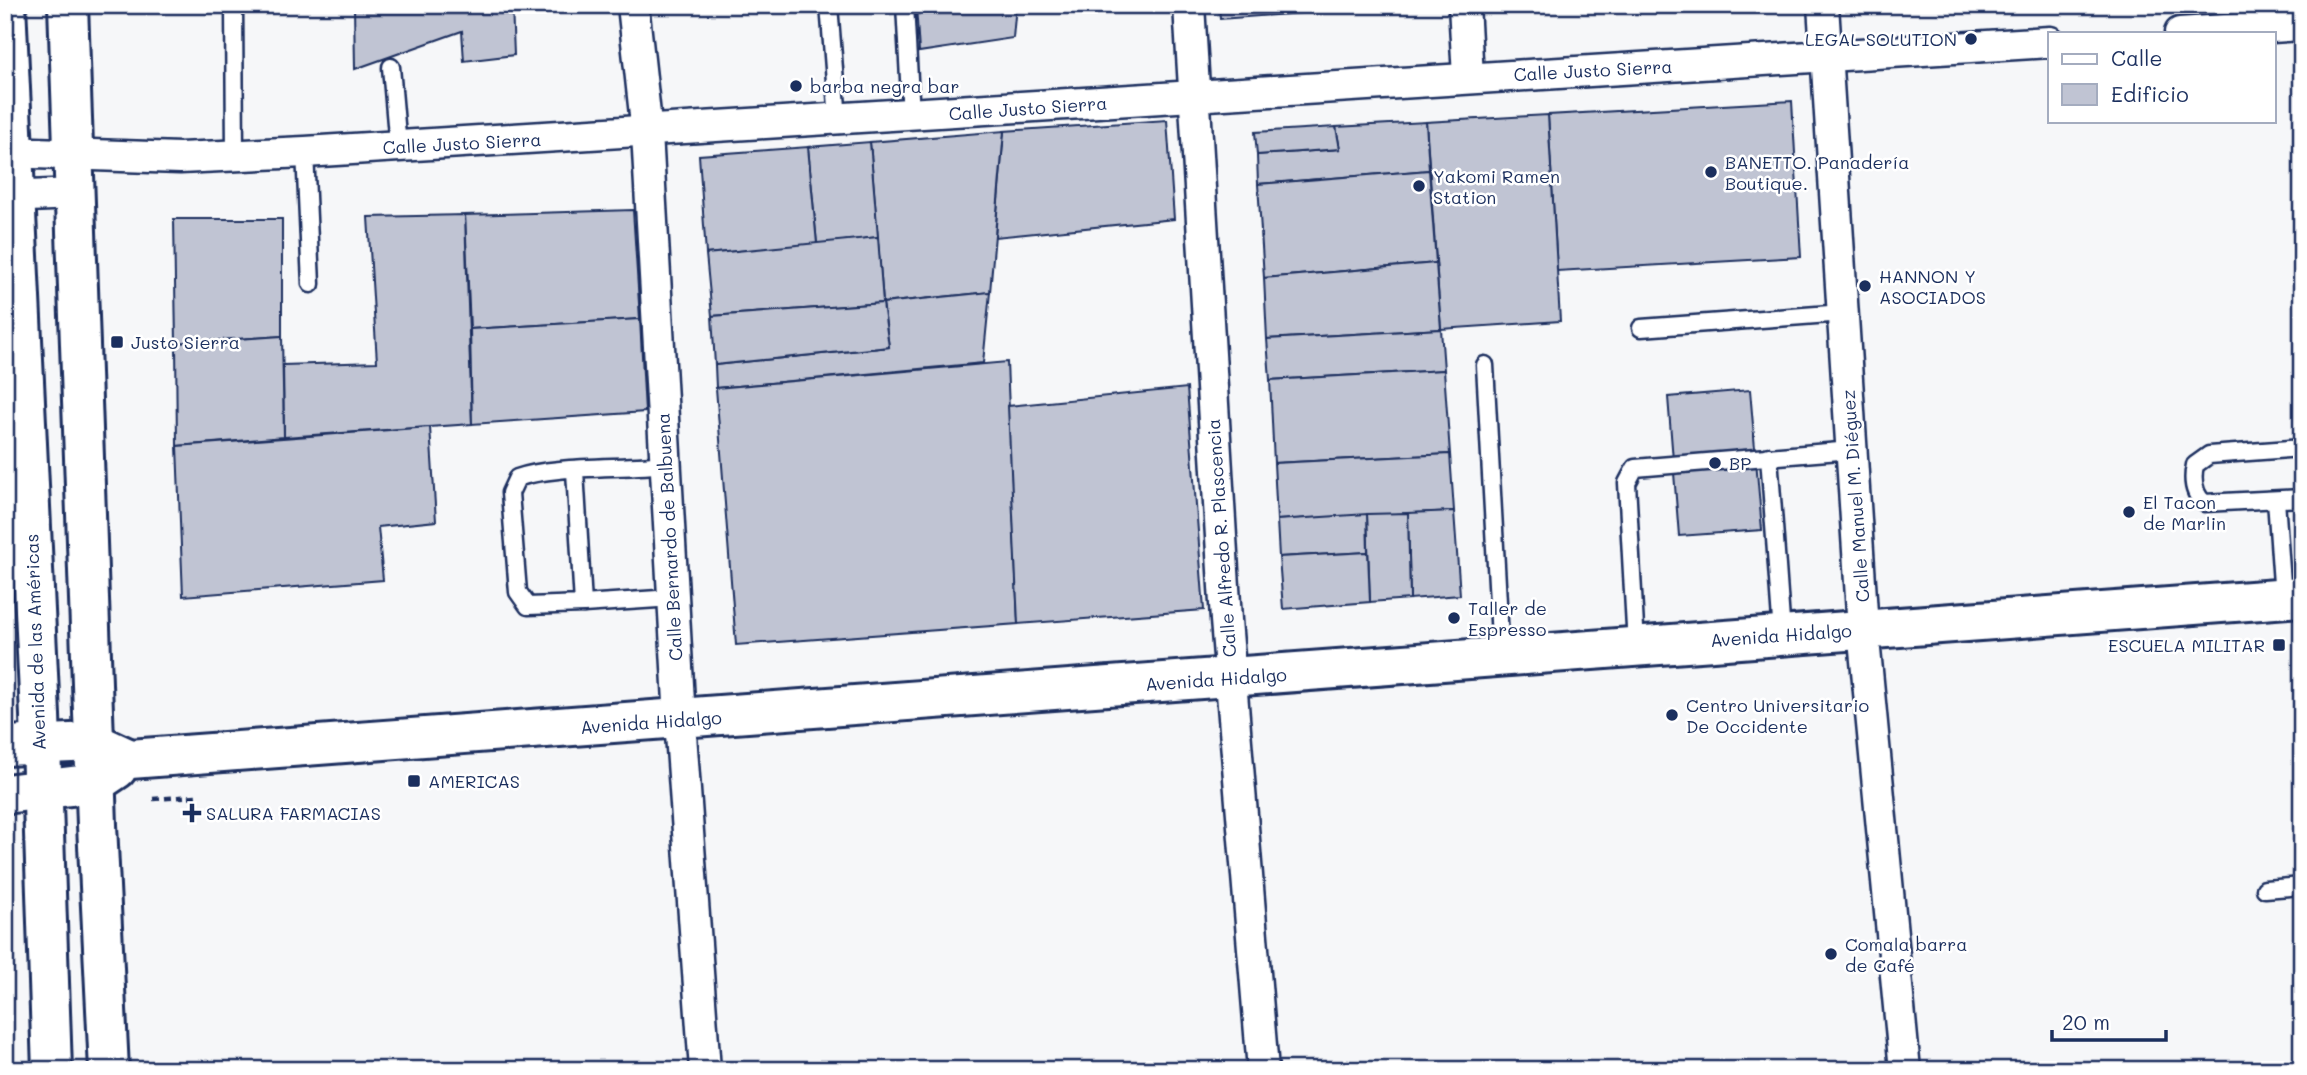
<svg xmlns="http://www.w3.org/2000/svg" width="2307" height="1075" font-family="Mali,sans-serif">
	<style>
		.building { fill: #c0c4d3; stroke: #1b2f5e; stroke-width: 2 }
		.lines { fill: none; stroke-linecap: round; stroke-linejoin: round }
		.lane-casing { stroke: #1b2f5e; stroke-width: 21 }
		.street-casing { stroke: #1b2f5e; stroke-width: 35 }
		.secondary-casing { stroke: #1b2f5e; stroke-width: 44 }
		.path { stroke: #1b2f5e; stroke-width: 4.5; stroke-dasharray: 7 5; stroke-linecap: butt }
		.lane { stroke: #fff; stroke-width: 16 }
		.street { stroke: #fff; stroke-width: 30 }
		.secondary { stroke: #fff; stroke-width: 38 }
		.poi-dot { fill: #1b2f5e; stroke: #fff; stroke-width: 2.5 }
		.labels { text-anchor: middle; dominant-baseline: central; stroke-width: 5; stroke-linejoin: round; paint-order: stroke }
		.poi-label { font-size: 18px; fill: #1b2f5e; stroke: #fff; text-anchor: start }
		.street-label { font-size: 18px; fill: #1b2f5e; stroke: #fff }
	</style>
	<rect width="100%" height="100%" fill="#f6f7f9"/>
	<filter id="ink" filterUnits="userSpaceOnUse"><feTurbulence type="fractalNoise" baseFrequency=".0143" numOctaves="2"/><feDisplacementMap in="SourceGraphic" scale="14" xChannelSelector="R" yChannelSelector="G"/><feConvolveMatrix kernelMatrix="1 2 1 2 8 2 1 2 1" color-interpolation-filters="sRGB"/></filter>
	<g filter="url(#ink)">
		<!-- building -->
		<g class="building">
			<polygon points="354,5 512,5 514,55 464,61 462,31 355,69"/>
			<polygon points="916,5 1016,5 1013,38 919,52"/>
			<polygon points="1219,5 1368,5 1368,8 1220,19"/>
			<polygon points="1368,5 1428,5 1368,8"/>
			<polygon points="1792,101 1801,257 1557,271 1548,115"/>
			<polygon points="1548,115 1560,321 1441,329 1426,122"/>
			<polygon points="1167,120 1174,219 995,237 1004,131"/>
			<polygon points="1426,122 1429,170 1258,184 1257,155 1340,149 1336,127"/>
			<polygon points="1336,127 1340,149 1257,155 1255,132"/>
			<polygon points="1004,131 990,292 883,303 870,142"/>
			<polygon points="870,142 878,237 817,244 808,147"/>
			<polygon points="808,147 817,244 706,254 699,155"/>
			<polygon points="1429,170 1436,263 1264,278 1258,184"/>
			<polygon points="633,210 640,319 470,329 465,215"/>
			<polygon points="465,215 472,424 284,437 283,365 377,362 368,217"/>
			<polygon points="174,219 282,219 282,336 176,343"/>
			<polygon points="878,237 883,303 712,316 706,254"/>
			<polygon points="1436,263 1441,329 1267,339 1264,278"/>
			<polygon points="990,292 983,363 716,388 715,365 889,347 883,303"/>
			<polygon points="883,303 889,347 715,365 712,316"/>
			<polygon points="640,319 645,412 472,424 470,329"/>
			<polygon points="1441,329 1444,370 1270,380 1267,339"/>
			<polygon points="282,336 284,437 177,446 176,343"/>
			<polygon points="1007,362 1018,624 736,645 716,388"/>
			<polygon points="1444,370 1450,454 1274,463 1270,380"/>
			<polygon points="1187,388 1204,610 1018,624 1008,406"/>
			<polygon points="1750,390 1762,530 1679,536 1668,397"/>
			<polygon points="430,427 436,521 378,527 383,580 183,596 177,446"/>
			<polygon points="1450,454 1454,511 1277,520 1274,463"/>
			<polygon points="1454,511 1460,595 1410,599 1408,513"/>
			<polygon points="1408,513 1410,599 1370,602 1367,514"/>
			<polygon points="1367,514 1368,552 1279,557 1277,520"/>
			<polygon points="1368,552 1370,602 1283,609 1279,557"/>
		</g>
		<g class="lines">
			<!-- lane casing -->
			<g class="lane-casing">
				<g id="lane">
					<polyline points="234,5 235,156"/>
					<polyline points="829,5 838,120"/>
					<polyline points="905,5 911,116"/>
					<polyline points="391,67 398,147"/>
					<polyline points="305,152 311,284"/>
					<polyline points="1641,328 1843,313"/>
					<polyline points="1485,365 1501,657"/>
					<path d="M 2302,448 L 2209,455 L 2195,465 C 2192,479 2193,493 2204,503 L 2302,498"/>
					<polyline points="1769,456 1782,635"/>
					<path d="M 575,471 L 583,604 L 528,606 L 518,592 L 510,493 L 517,478 C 552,465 625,469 665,464"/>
					<polyline points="2276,500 2283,598"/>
					<polyline points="583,604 673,598"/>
					<polyline points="1636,646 1627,483 1635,468 1852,450"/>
					<polyline points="2265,889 2302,886"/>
				</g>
			</g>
			<!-- street casing -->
			<g class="street-casing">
				<g id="street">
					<polyline points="633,5 647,133 680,720 705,1070"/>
					<polyline points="1189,5 1226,620 1263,1070"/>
					<polyline points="1464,5 1468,77"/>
					<polyline points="1823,5 1863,629 1905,1070"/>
					<polyline points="2180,33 2302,25"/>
					<polyline points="5,152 180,158 305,152 2050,42"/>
					<polyline points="5,197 75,194"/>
				</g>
			</g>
			<!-- secondary casing -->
			<g class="secondary-casing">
				<g id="secondary">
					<polyline points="6,5 40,715 52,1070"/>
					<polyline points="68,5 97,825 109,1070"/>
					<polyline points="5,746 93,742 130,759 2302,597"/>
					<polyline points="5,794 96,783 117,769"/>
				</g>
			</g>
			<!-- path -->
			<polyline class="path" points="153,799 196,796"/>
			<!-- lane -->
			<use href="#lane" class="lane"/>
			<!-- street -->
			<use href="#street" class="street"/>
			<!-- secondary -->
			<use href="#secondary" class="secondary"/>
		</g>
	</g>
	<!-- markers -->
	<g class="poi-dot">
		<circle cx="1971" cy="39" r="7"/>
		<circle cx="796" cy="86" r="7"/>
		<circle cx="1711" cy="172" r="7"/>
		<circle cx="1419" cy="186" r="7"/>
		<circle cx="1865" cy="286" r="7"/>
		<rect x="110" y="335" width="14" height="14" rx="3.5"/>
		<circle cx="1715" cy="463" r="7"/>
		<circle cx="2129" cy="512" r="7"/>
		<circle cx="1454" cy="618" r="7"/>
		<rect x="2272" y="638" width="14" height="14" rx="3.5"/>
		<circle cx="1672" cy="715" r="7"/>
		<rect x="407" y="774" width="14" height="14" rx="3.5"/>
		<path d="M188.5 802.5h7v7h7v7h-7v7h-7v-7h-7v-7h7z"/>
		<circle cx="1831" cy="954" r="7"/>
	</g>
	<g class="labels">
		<!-- poi labels -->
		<g class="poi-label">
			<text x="1957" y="39" text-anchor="end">LEGAL SOLUTION</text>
			<text x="810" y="86">barba negra bar</text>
			<text x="1725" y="162">BANETTO. Panadería<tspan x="1725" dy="21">Boutique.</tspan></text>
			<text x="1433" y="176">Yakomi Ramen<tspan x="1433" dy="21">Station</tspan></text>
			<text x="1879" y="276">HANNON Y<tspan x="1879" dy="21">ASOCIADOS</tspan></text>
			<text x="131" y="342">Justo Sierra</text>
			<text x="1729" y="463">BP</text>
			<text x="2143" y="502">El Tacon<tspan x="2143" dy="21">de Marlin</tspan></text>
			<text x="1468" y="608">Taller de<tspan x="1468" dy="21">Espresso</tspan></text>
			<text x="2265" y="645" text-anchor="end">ESCUELA MILITAR</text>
			<text x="1686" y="705">Centro Universitario<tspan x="1686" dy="21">De Occidente</tspan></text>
			<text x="428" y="781">AMERICAS</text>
			<text x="206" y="813">SALURA FARMACIAS</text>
			<text x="1845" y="944">Comala barra<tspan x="1845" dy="21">de Café</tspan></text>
		</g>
		<!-- street labels -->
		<g class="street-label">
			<text transform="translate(1593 70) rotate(-3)">Calle Justo Sierra</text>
			<text transform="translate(1028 108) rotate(-4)">Calle Justo Sierra</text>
			<text transform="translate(462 143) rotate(-3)">Calle Justo Sierra</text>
			<text transform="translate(1855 496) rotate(-94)">Calle Manuel M. Diéguez</text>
			<text transform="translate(669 537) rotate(-93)">Calle Bernardo de Balbuena</text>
			<text transform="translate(1221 538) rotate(-94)">Calle Alfredo R. Plascencia</text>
			<text transform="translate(1781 635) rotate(-4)">Avenida Hidalgo</text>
			<text transform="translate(35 642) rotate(-92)">Avenida de las Américas</text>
			<text transform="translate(1216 679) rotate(-4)">Avenida Hidalgo</text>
			<text transform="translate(651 722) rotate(-4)">Avenida Hidalgo</text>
		</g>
	</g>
	<!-- margin -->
	<rect width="2307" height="1075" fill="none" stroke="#fff" stroke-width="28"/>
	<rect x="14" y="14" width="2279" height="1047" fill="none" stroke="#1b2f5e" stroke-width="2.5" filter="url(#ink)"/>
	<!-- legend -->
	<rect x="2048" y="32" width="228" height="91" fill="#ffffff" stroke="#a4acbf" stroke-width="2"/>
	<rect x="2062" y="54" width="35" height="10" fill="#ffffff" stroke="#a4acbf" stroke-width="2"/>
	<text x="2111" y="66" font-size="21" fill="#1b2f5e">Calle</text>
	<rect x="2062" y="84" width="35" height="21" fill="#c0c4d3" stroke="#a4acbf" stroke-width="2"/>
	<text x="2111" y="102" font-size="21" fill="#1b2f5e">Edificio</text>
	<!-- scale -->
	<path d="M2052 1030v10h114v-10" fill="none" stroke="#1b2f5e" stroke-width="3.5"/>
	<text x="2062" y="1030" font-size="21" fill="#1b2f5e" stroke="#ffffff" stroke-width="5" paint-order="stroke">20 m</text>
</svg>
